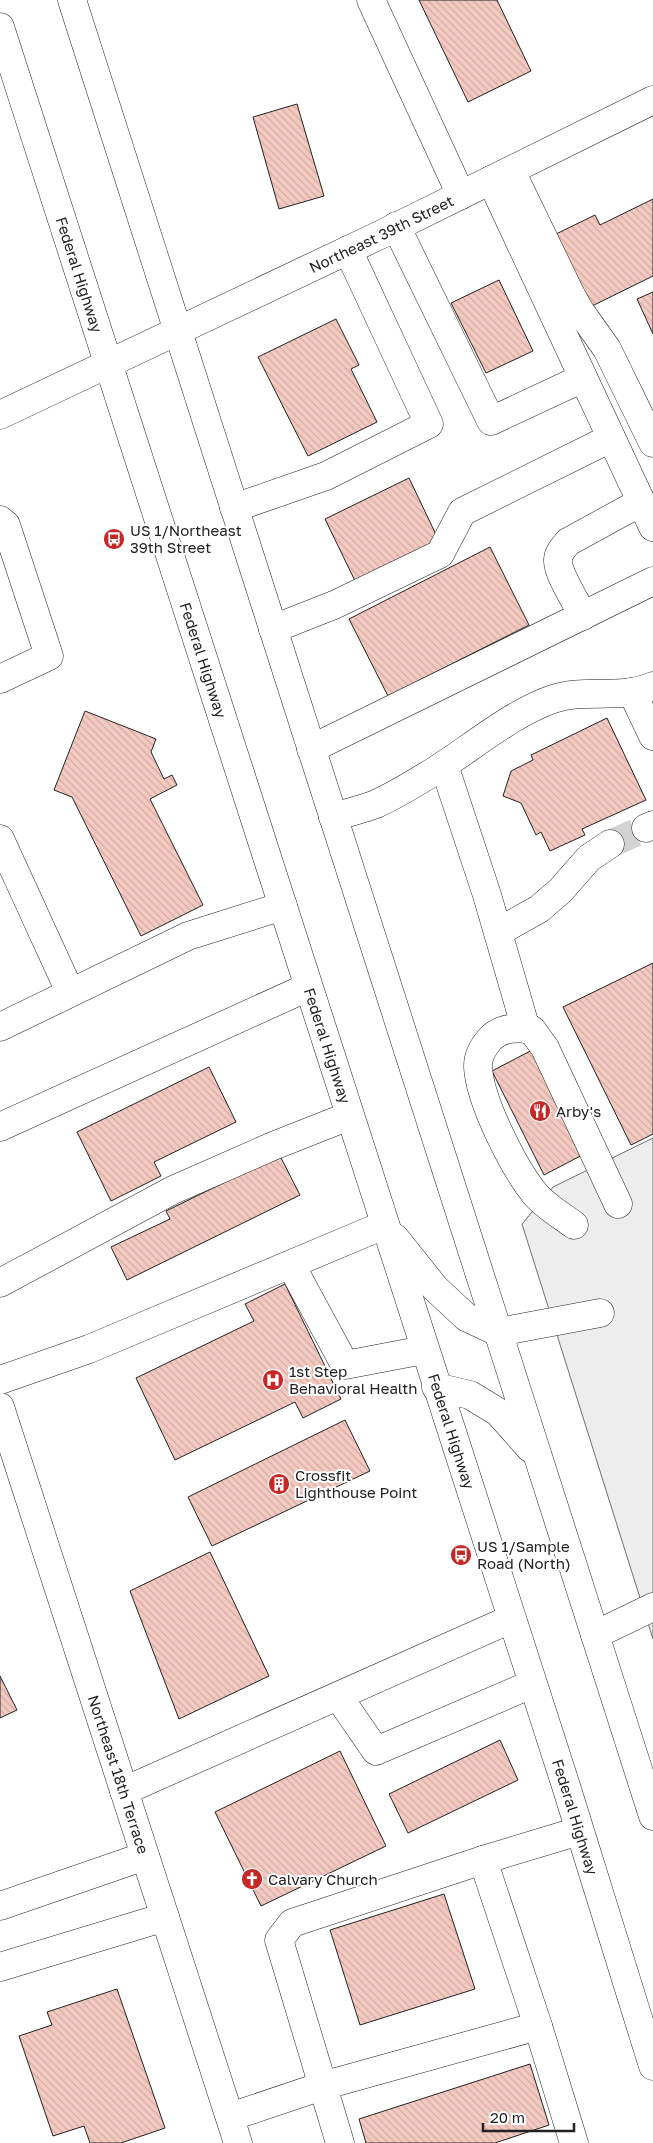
<svg xmlns="http://www.w3.org/2000/svg" width="653" height="2143" font-family="'Golos Text',sans-serif">
	<style>
		.parking { fill: #ededed; stroke: #6f6f6f }
		.building { fill: url(#building-back-hatch); stroke: #222 }
		.lines { fill: none; stroke-linecap: round; stroke-linejoin: round }
		.minor-tunnel { stroke: #d3d3d3; stroke-width: 28; stroke-dasharray: 28 14; stroke-linecap: butt }
		.minor-casing { stroke: #222; stroke-width: 29 }
		.major-casing { stroke: #222; stroke-width: 29 }
		.minor { stroke: #fff; stroke-width: 28 }
		.major { stroke: #fff; stroke-width: 28 }
		.labels { text-anchor: middle; dominant-baseline: central; stroke-width: 4; stroke-linejoin: round; paint-order: stroke }
		.street-label { font-size: 15px; fill: #222; stroke: #fff }
		.poi-label { font-size: 15px; fill: #222; stroke: #fff; text-anchor: start }
	</style>
	<defs>
		<pattern id="building-back-hatch" width="6" height="6" patternUnits="userSpaceOnUse" patternTransform="scale(1.25)"><rect width="6" height="6" fill="#f3c9c0"/><path d="M-1 5l2 2M0 0l6 6M5-1l2 2" fill="none" stroke="#d0aca5"/></pattern>
	</defs>
	<rect width="100%" height="100%" fill="#fff"/>
	<!-- parking -->
	<polygon class="parking" points="653,1138 653,1639 522,1224 553,1187"/>
	<!-- building -->
	<g class="building">
		<polygon points="419,0 497,0 531,71 468,102"/>
		<polygon points="297,104 324,196 279,209 253,117"/>
		<polygon points="653,199 653,276 590,307 554,235 595,215 600,225"/>
		<polygon points="499,280 533,351 486,373 451,303"/>
		<polygon points="653,292 653,334 637,299"/>
		<polygon points="336,319 359,365 351,369 377,422 308,456 258,357"/>
		<polygon points="409,478 441,545 357,585 325,519"/>
		<polygon points="490,547 529,625 388,696 349,619"/>
		<polygon points="85,711 156,739 151,752 164,779 172,775 177,785 150,799 203,905 141,936 72,797 54,790"/>
		<polygon points="607,718 646,800 582,829 585,835 550,851 541,832 536,835 521,803 503,796 511,771 533,760 531,755"/>
		<polygon points="653,963 653,1134 631,1145 563,1007"/>
		<polygon points="536,1048 588,1152 544,1175 492,1071"/>
		<polygon points="209,1067 236,1122 154,1162 161,1176 111,1201 77,1132"/>
		<polygon points="276,1148 300,1195 127,1280 111,1247 170,1219 166,1211 252,1169"/>
		<polygon points="285,1284 341,1399 303,1418 295,1402 175,1460 136,1378 254,1321 245,1304"/>
		<polygon points="345,1420 370,1471 212,1546 188,1497"/>
		<polygon points="210,1552 269,1676 179,1719 130,1591"/>
		<polygon points="0,1676 17,1710 0,1718"/>
		<polygon points="500,1740 518,1780 408,1833 389,1794"/>
		<polygon points="340,1751 386,1846 261,1906 215,1812"/>
		<polygon points="444,1894 475,1989 360,2025 330,1930"/>
		<polygon points="117,1989 165,2128 121,2143 90,2143 84,2126 53,2136 19,2036 52,2025 47,2012"/>
		<polygon points="530,2064 549,2125 495,2143 366,2143 359,2119"/>
	</g>
	<g class="lines">
		<!-- minor-tunnel -->
		<polyline class="minor-tunnel" points="610,844 646,828"/>
		<!-- minor casing -->
		<g class="minor-casing">
			<g id="minor">
				<polyline points="371,0 461,195"/>
				<polyline points="511,171 570,293 580,311 607,349 653,443"/>
				<polyline points="491,180 653,527"/>
				<polyline points="396,226 491,421 583,378"/>
				<path id="s1" d="M 0,415 L 382,234 L 653,100"/>
				<polyline points="234,508 326,476 429,424 348,250"/>
				<polyline points="0,520 6,525 49,656 0,679"/>
				<path d="M 583,616 C 577,603 557,573 558,560 C 558,553 564,547 568,542 L 641,502"/>
				<polyline points="273,629 334,605 440,554 462,512 611,438"/>
				<polyline points="632,692 653,736"/>
				<polyline points="311,749 653,581"/>
				<polyline points="444,765 487,895 526,1029"/>
				<path d="M 333,817 C 347,813 363,809 376,804 C 396,795 415,783 433,772 C 470,749 512,713 553,699 C 586,688 620,700 653,686"/>
				<polyline points="646,828 653,825"/>
				<polyline points="0,839 70,992"/>
				<polyline points="498,932 539,909 560,891 589,858 610,844"/>
				<polyline points="0,1027 188,936 283,906"/>
				<polyline points="0,1127 308,987"/>
				<path d="M 574,1225 C 562,1216 545,1206 535,1194 C 514,1168 479,1100 478,1066 C 478,1055 483,1047 490,1039 C 501,1027 517,1027 532,1030 L 545,1048 L 618,1204"/>
				<polyline points="291,1265 345,1365 424,1350"/>
				<polyline points="0,1283 173,1190 273,1146 349,1116"/>
				<polyline points="498,1332 600,1313"/>
				<polyline points="0,1380 89,1349 384,1225"/>
				<path id="s2" d="M 0,1407 L 238,2143"/>
				<polyline points="595,1635 653,1607"/>
				<polyline points="338,1696 376,1751 532,1684"/>
				<polyline points="124,1791 511,1619"/>
				<polyline points="483,1860 579,1831"/>
				<polyline points="0,1906 145,1856"/>
				<polyline points="0,1967 165,1917"/>
				<polyline points="230,2117 322,2086 538,2026 574,2143"/>
				<polyline points="340,2143 279,1940 292,1923 483,1860 538,2026"/>
			</g>
		</g>
		<!-- major casing -->
		<g class="major-casing">
			<g id="major">
				<polyline points="72,0 653,1816"/>
				<path id="s3" d="M 0,27 L 566,1786 L 653,2066"/>
				<polyline points="395,1238 435,1288 466,1317 498,1332"/>
				<polyline points="436,1387 470,1395 498,1412 530,1448"/>
			</g>
		</g>
		<!-- minor -->
		<use href="#minor" class="minor"/>
		<!-- major -->
		<use href="#major" class="major"/>
	</g>
	<!-- icons -->
	<defs>
		<g id="bus-disc" transform="scale(1.125)"><circle r="9.5" fill="#c62828" stroke="#fff"/><path d="M-5-6H5V4H4V6H2V4H-2V6H-4V4H-5ZM-3.5-4V0h7V-4ZM-3.5 1.2v1.5H-2V1.2ZM2 1.2v1.5H3.5V1.2Z" fill="#fff"/></g>
		<g id="restaurant-disc" transform="scale(1.125)"><circle r="9.5" fill="#c62828" stroke="#fff"/><path d="M-5-6h1v4h1v-4h1v4h1v-4h1v5L-1.5 .5V6h-2V.5L-5-1ZM5-6V6H3V1.5H1.5Q1.5-4 5-6Z" fill="#fff"/></g>
		<g id="hospital-disc" transform="scale(1.125)"><circle r="9.5" fill="#c62828" stroke="#fff"/><path d="M-5-5h3v3.5h4V-5h3V5h-3V1.5h-4V5h-3Z" fill="#fff"/></g>
		<g id="building-disc" transform="scale(1.125)"><circle r="9.5" fill="#c62828" stroke="#fff"/><path d="M-4-6H4V6H1V3H-1V6H-4ZM-2.5-4.3h1.7v1.8h-1.7ZM.8-4.3h1.7v1.8H.8ZM-2.5-1h1.7V.8h-1.7ZM.8-1h1.7V.8H.8Z" fill="#fff"/></g>
		<g id="church-disc" transform="scale(1.125)"><circle r="9.5" fill="#c62828" stroke="#fff"/><path d="M-1.2-6h2.4v3.5h3.3v2.4h-3.3V6h-2.4V-.1h-3.3v-2.4h3.3Z" fill="#fff"/></g>
	</defs>
	<g fill-rule="evenodd">
		<use href="#bus-disc" x="114" y="539"/>
		<use href="#restaurant-disc" x="540" y="1111"/>
		<use href="#hospital-disc" x="273" y="1380"/>
		<use href="#building-disc" x="279" y="1484"/>
		<use href="#bus-disc" x="461" y="1555"/>
		<use href="#church-disc" x="252" y="1879"/>
	</g>
	<g class="labels">
		<!-- street labels -->
		<g class="street-label">
			<text stroke="none"><textPath href="#s1" startOffset="422">Northeast 39th Street</textPath></text>
			<text stroke="none"><textPath href="#s3" startOffset="260">Federal Highway</textPath></text>
			<text stroke="none"><textPath href="#s3" startOffset="665">Federal Highway</textPath></text>
			<text stroke="none"><textPath href="#s3" startOffset="1070">Federal Highway</textPath></text>
			<text stroke="none"><textPath href="#s3" startOffset="1475">Federal Highway</textPath></text>
			<text stroke="none"><textPath href="#s2" startOffset="386">Northeast 18th Terrace</textPath></text>
			<text stroke="none"><textPath href="#s3" startOffset="1880">Federal Highway</textPath></text>
		</g>
		<!-- poi labels -->
		<g class="poi-label">
			<text x="130" y="530">US 1/Northeast<tspan x="130" dy="17">39th Street</tspan></text>
			<text x="556" y="1111">Arby's</text>
			<text x="289" y="1371">1st Step<tspan x="289" dy="17">Behavioral Health</tspan></text>
			<text x="295" y="1475">Crossfit<tspan x="295" dy="17">Lighthouse Point</tspan></text>
			<text x="477" y="1546">US 1/Sample<tspan x="477" dy="17">Road (North)</tspan></text>
			<text x="268" y="1879">Calvary Church</text>
		</g>
	</g>
	<!-- scale -->
	<path d="M483 2123v8h91v-8" fill="none" stroke="#222222" stroke-width="2.5"/>
	<text x="490" y="2123" font-size="15" fill="#222222" stroke="#ffffff" stroke-width="4" paint-order="stroke">20 m</text>
</svg>
